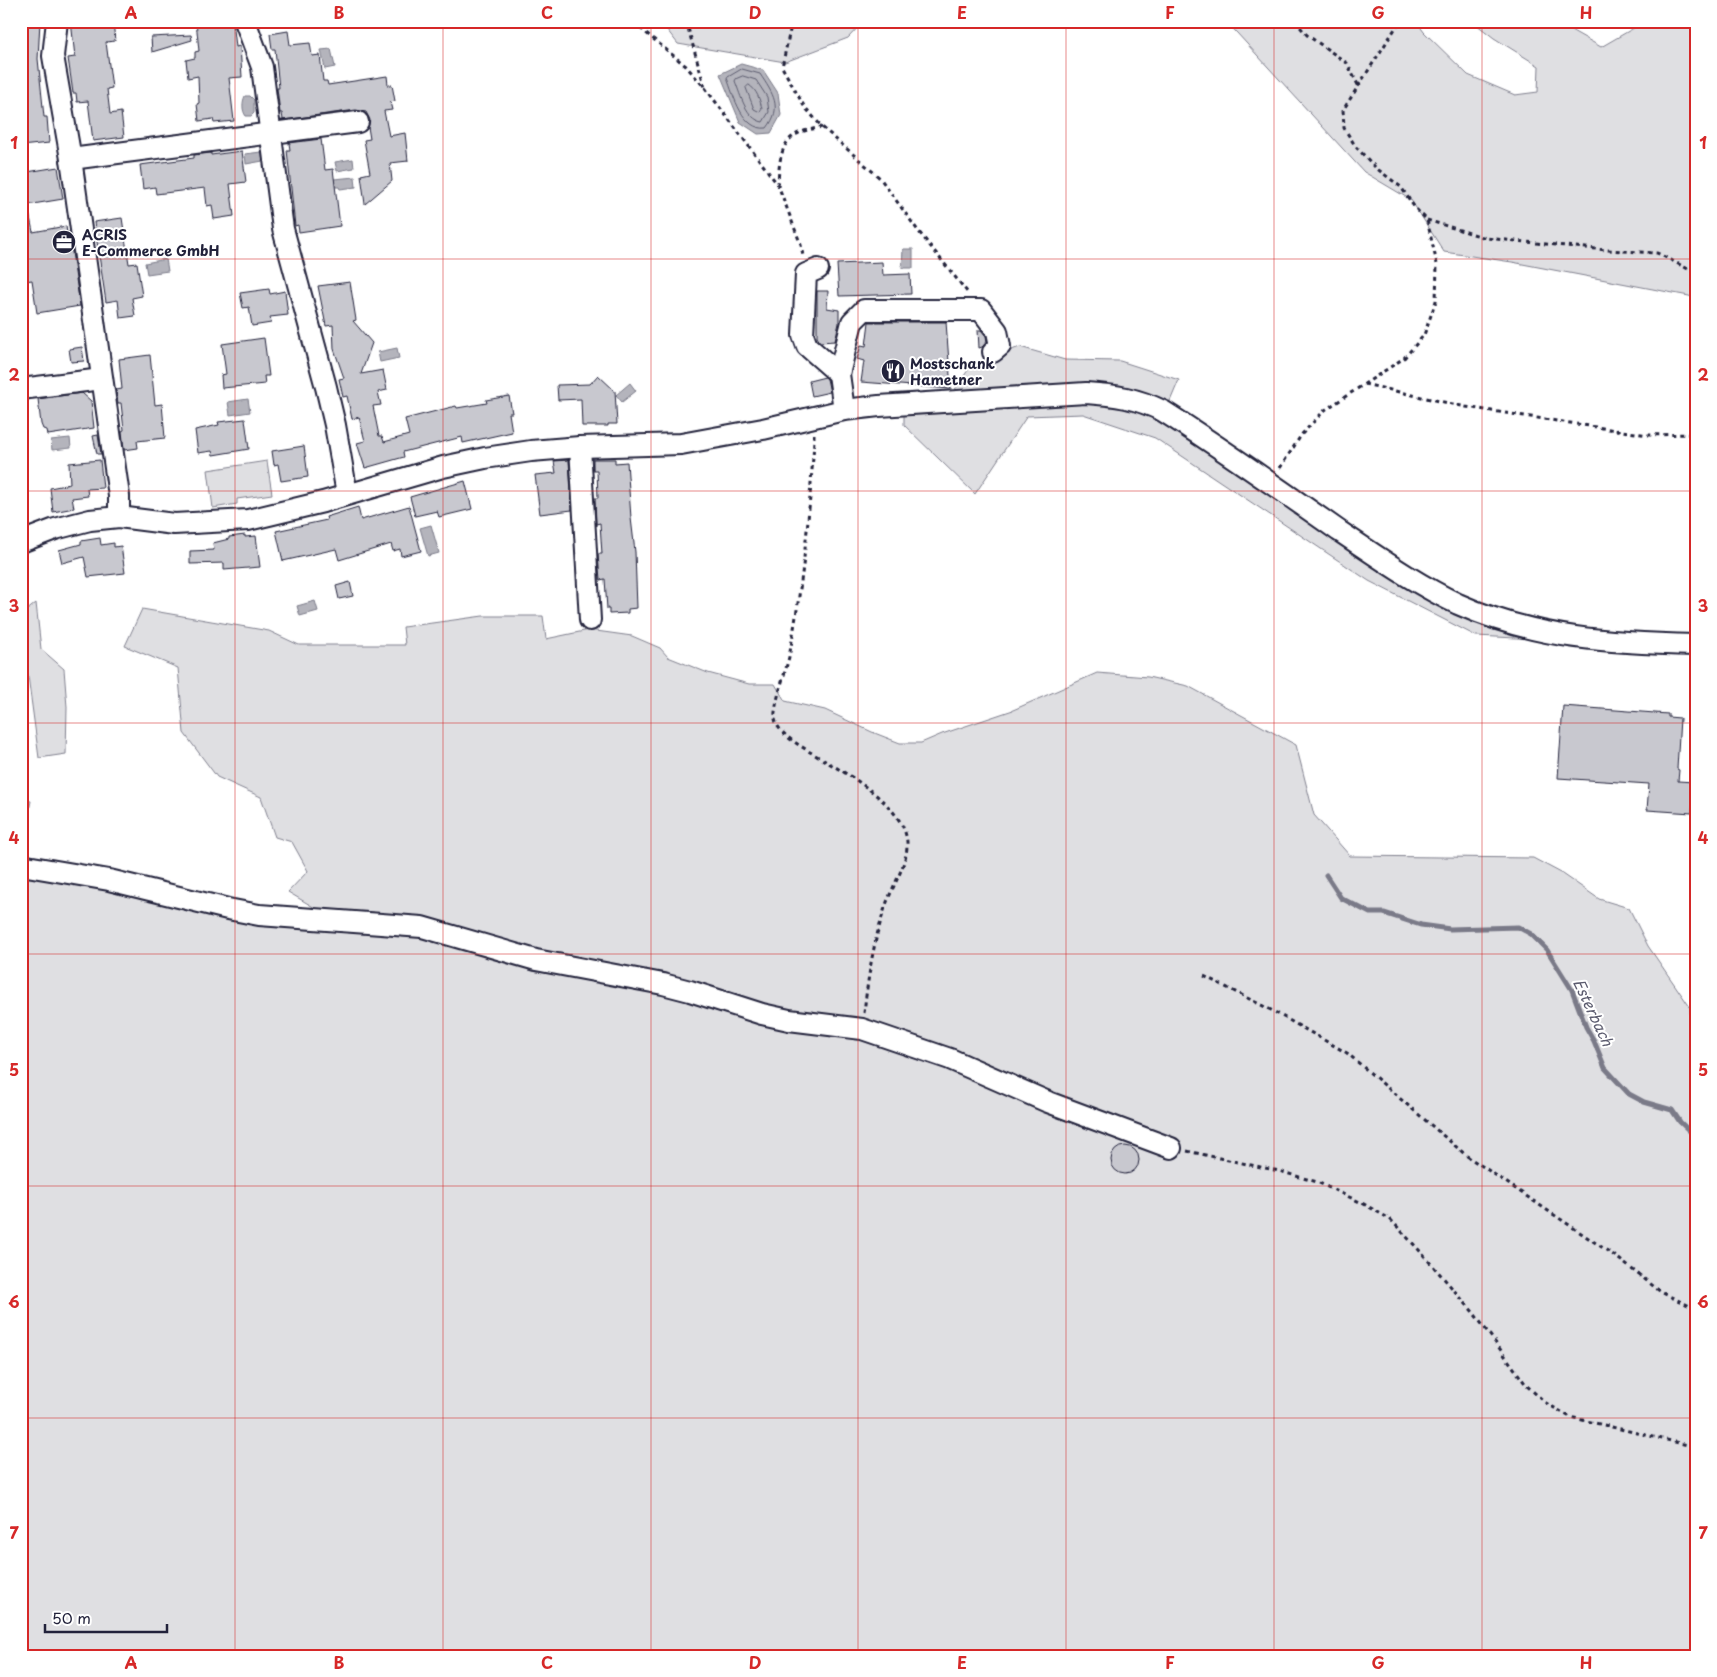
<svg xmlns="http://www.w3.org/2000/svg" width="1717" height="1677" font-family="'Playpen Sans',sans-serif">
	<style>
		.green { fill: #dfdfe2; stroke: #80808e }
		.water { fill: #b4b4bc; stroke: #7a7a88 }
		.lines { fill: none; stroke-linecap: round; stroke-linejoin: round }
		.shore { stroke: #5c5c6f; stroke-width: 1 }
		.stream { stroke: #7a7a88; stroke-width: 5 }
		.building { fill: #c8c8cf; stroke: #22223b }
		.minor-casing { stroke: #22223b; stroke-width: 24 }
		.path { stroke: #22223b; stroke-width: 3; stroke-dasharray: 4 4; stroke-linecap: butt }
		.minor { stroke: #fff; stroke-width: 20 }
		.grid { fill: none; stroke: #d62828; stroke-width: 1; stroke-opacity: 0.55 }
		.labels { text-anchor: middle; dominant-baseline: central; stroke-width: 4; stroke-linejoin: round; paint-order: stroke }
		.poi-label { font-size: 14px; font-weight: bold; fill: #22223b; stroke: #fff; text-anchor: start }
		.water-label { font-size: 15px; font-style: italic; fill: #5c5c6f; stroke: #fff }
		.neatline { fill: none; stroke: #d62828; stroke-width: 2 }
		.grid-label { font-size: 16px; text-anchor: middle; font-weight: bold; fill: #d62828 }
	</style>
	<rect width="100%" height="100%" fill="#fff"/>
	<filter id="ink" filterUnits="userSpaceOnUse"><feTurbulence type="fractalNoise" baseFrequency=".02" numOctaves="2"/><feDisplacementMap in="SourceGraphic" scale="10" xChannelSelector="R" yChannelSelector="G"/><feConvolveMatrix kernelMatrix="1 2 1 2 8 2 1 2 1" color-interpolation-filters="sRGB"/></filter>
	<g filter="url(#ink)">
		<!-- green -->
		<g class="green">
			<polygon points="660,21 864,21 848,38 785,62 678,44"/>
			<polygon points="1226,21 1416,21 1424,32 1468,75 1515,95 1538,92 1539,66 1494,38 1472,21 1555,21 1601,47 1646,21 1696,21 1696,299 1689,296 1512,262 1444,252 1411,200 1364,172"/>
			<polygon points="1020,347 1065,360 1120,361 1179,380 1168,406 1136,390 1091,387 950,397 972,364"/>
			<polygon points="1088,398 1137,405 1341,541 1556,640 1476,636 1369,581 1155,438 1083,414 1027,416 975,494 904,425 904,413"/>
			<polygon points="267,461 272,494 237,499 237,504 213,508 208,470"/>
			<polygon points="36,603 41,649 64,669 67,707 66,754 39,758 26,661 21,659 21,615"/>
			<polygon points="142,609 269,631 299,645 405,645 403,627 483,616 543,616 546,639 589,630 632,636 660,648 668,657 708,673 749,684 775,684 785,701 825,710 872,732 900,743 921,743 942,734 1013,710 1097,673 1148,677 1188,686 1296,745 1314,815 1350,856 1533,858 1563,874 1599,899 1629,908 1648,946 1690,1007 1692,1054 1696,1061 1696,1656 21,1656 21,865 245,912 322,912 288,892 308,871 292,842 275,837 261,797 217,777 184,733 178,668 125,646"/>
			<polygon points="21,799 31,801 21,851"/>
		</g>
		<!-- water -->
		<g class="water">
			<polygon points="331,49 335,67 325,69 321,50"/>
			<polygon points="741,64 763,70 778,93 781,115 771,133 758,134 740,122 720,74"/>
			<path d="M 245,96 L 250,96 L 254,100 L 254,113 L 251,116 L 246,116 C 242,111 242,102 245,96 Z"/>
			<polygon points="261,152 263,161 246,164 245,154"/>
			<polygon points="353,159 354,168 337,171 335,162"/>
			<polygon points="355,177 356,187 340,189 339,187 335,187 334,179"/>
			<polygon points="903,249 913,249 913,268 902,268"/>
			<polygon points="166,259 168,271 147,274 145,263"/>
			<polygon points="397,348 399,358 380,362 378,352"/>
			<polygon points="630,383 636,391 622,402 616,395"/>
			<polygon points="248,399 250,412 230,415 228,402"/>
			<polygon points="70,438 71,448 52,450 51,440"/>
			<polygon points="431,525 439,553 428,556 420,528"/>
			<polygon points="315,601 318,611 300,616 297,606"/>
		</g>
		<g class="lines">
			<!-- shore -->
			<g class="shore">
				<path d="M 742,69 L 760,74 C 773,94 783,107 767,128 C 742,131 734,96 727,78 Z"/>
				<path d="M 743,76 L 756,80 L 767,97 L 769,112 L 763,122 C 746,119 741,96 735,81 L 736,79 Z"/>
				<path d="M 749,85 C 757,90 760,100 762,109 L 760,112 L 754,109 L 746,88 Z"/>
			</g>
			<!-- stream -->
			<polyline class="stream" points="1326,875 1341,898 1370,913 1384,913 1421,925 1450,929 1518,927 1531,934 1547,950 1572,990 1586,1027 1594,1041 1605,1068 1629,1094 1644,1102 1672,1110 1680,1122 1696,1137"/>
		</g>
		<!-- building -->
		<g class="building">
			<polygon points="21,21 40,21 38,59 44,117 47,117 49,143 21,146"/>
			<polygon points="71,21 113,21 115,41 106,42 112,88 107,89 110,114 121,112 124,137 93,141 88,101 77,102 76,93 73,93 68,58 75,57"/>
			<polygon points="196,21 233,21 236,47 240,46 242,77 229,78 234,121 214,123 213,119 199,121 197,104 199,103 198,76 188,78 186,60 195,58 195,52 199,51"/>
			<polygon points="288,31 290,45 310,43 312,56 320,55 323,81 327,81 328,85 387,76 388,85 392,85 395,101 390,102 392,110 384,111 389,136 405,133 408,161 390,163 392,181 365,204 361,175 370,173 364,140 370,139 368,127 370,120 366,112 356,110 283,120 282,113 280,113 277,88 279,88 275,49 272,49 270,34"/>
			<polygon points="191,35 192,40 152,52 151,37"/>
			<polygon points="321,139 325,170 333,169 340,226 299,232 298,225 295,226 287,150 290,150 289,143"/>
			<polygon points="242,151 246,182 230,184 234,216 214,219 212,205 207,206 205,188 156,194 155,187 143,189 140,165 194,158 194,155 211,153 211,155"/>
			<polygon points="58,167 63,199 21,206 21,173"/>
			<polygon points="28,207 33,232 66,226 67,233 69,232 80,306 37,313 32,280 25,281 21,252 21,208"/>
			<polygon points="122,218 129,264 137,263 142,296 132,298 135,316 120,318 118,300 106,302 94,222"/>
			<polygon points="882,262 883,275 910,274 911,294 839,296 837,264"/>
			<polygon points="350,282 356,320 353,321 372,343 361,374 383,370 387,390 378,392 381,405 373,406 379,436 382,436 384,442 409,435 405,419 456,406 457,408 487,403 486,400 509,396 512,413 509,413 512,432 463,443 462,437 403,452 404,457 365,468 357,443 365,441 359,417 352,419 347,396 343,397 339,379 344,378 334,349 333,325 326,326 318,286"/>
			<polygon points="269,289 270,294 285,291 288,315 270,317 271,323 252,326 249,307 243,308 240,293"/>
			<polygon points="817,291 828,291 827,308 839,310 839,323 835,341 820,342 817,337"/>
			<polygon points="869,322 946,322 951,389 861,382 864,361 857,359 861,345 866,346"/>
			<polygon points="978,330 981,330 986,336 987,342 982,347 979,348"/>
			<polygon points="264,338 269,376 264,376 265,384 222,388 221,375 226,374 222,344"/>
			<polygon points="82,347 84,361 71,362 69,349"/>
			<polygon points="150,355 155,405 162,404 165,438 137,441 138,448 124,450 122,431 124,430 121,403 118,403 116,390 122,389 119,359"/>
			<polygon points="598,375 615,391 617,424 608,424 608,426 582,426 581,399 558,400 557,385 590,384"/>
			<polygon points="825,377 827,379 830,392 812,396 809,381"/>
			<polygon points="82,393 91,401 94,428 48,435 47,430 43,429 41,424 38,399"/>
			<polygon points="245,419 249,449 213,455 212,451 198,453 195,430 219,425 218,422"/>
			<polygon points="98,435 101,454 97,454 93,436"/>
			<polygon points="304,446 308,477 281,481 278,464 274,465 272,451"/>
			<polygon points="593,459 615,459 615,463 627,462 631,518 635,552 637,608 628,609 628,613 609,614 609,609 607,609 605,579 600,580 598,554 602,554 601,539 600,523 596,524 595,498 598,498 597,470 593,470"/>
			<polygon points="100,460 103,488 87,489 88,496 72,498 74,508 53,512 50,488 70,484 69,463"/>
			<polygon points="569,460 572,510 540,514 535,475 556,473 554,461"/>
			<polygon points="465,481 472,509 439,517 437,511 415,516 410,497"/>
			<polygon points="409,506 421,551 401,556 400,549 393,551 391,544 339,560 336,549 283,561 276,531 327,520 326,517 358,507 361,520"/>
			<polygon points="245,535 245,537 256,536 260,567 224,570 224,563 190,564 190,551 214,550 213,543 229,539 229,537"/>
			<polygon points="100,538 101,545 114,543 114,547 121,546 125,573 88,577 84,557 62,563 59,550 81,544 81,541"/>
			<polygon points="350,582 353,596 339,599 336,586"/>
			<polygon points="1563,706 1668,714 1668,717 1680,718 1677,769 1679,770 1678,781 1694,782 1692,813 1647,810 1649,784 1558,778"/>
			<circle cx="1125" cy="1160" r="14"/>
		</g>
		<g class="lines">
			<!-- minor casing -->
			<g class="minor-casing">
				<g id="minor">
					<polyline points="57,21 53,56 71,159 119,496 119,517"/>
					<polyline points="245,21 262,67 283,229 326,387 335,425 347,494"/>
					<polyline points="71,159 358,122"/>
					<polyline points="818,269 806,274 803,335 807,346 839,374"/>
					<polyline points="21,389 102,379"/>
					<polyline points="844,410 839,374 852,322 864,310 981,310 997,331 1000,346 993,352"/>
					<polyline points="580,447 590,620"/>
					<path d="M 21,542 L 55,529 L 90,520 L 119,517 L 174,524 L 248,520 L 323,502 L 443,467 L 485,458 L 531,451 L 580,447 L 681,444 L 763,429 L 844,410 L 879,406 L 1086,393 C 1116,395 1136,398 1163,411 C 1223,449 1281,490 1339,531 C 1378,557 1416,584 1458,604 C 1536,639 1612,643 1696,645"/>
					<polyline points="21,865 109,880 228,909 259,915 422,927 536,960 663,984 690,991 762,1014 789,1020 862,1029 950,1059 1048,1102 1171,1148"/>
				</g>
			</g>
			<!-- path -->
			<g class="path">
				<polyline points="686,21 705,88"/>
				<polyline points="792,21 782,67 804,106 822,127 880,178 919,232 968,293"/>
				<polyline points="1295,21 1307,35 1347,63 1358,85"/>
				<polyline points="634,23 686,66 706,89 778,185 801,245 803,256"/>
				<path d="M 778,185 C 779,167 779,141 799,133 C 805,130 814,129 822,127"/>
				<polyline points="1427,220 1486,238 1606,250 1657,253 1696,273"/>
				<polyline points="1364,384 1466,407 1648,435 1696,434"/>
				<path d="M 814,434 C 814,450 812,467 811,483 C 807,540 800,596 790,652 C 787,669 773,705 775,719 C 778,734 798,744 810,752 C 840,770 904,803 907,842 C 908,863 894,883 887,902 C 874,938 868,976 864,1013"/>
				<polyline points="1280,468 1302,434 1325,410 1404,358 1424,335 1436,301 1437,264 1427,220 1415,208 1401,187 1376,168 1356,147 1344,128 1343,110 1400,21"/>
				<polyline points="1204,976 1271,1010 1347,1053 1467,1156 1615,1256 1661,1292 1696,1309"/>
				<polyline points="1187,1151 1279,1171 1317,1182 1362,1203 1390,1219 1419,1250 1473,1312 1527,1386 1546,1403 1570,1417 1696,1447"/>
			</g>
			<!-- minor -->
			<use href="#minor" class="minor"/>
		</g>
	</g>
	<!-- grid -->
	<path class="grid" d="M 235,21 L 235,1656M 443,21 L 443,1656M 651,21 L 651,1656M 858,21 L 858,1656M 1066,21 L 1066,1656M 1274,21 L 1274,1656M 1482,21 L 1482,1656M 21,259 L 1696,259M 21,491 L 1696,491M 21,723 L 1696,723M 21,954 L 1696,954M 21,1186 L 1696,1186M 21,1418 L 1696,1418"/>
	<!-- icons -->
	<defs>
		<g id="office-disc" transform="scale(1.25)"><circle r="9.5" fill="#22223b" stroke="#fff"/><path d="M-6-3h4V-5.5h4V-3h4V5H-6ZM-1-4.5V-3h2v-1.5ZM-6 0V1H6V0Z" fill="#fff"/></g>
		<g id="restaurant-disc" transform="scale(1.25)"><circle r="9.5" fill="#22223b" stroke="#fff"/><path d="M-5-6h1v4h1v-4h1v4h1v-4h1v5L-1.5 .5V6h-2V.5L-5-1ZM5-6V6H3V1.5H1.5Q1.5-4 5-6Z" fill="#fff"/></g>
	</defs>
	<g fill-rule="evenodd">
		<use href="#office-disc" x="64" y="242"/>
		<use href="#restaurant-disc" x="893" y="371"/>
	</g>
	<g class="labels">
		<!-- poi labels -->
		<g class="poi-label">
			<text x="82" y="234">ACRIS<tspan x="82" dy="16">E-Commerce GmbH</tspan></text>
			<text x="910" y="363">Mostschank<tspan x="910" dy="16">Hametner</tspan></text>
		</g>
		<!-- water labels -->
		<g class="water-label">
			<text transform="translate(1594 1012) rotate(65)">Esterbach</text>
		</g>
	</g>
	<!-- margin -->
	<rect width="1717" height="1677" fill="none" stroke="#fff" stroke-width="55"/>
	<!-- scale -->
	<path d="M45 1624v8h122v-8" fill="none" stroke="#22223b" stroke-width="2.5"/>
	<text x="52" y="1624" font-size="15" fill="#22223b" stroke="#ffffff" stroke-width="4" paint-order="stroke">50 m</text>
	<rect x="28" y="28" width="1662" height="1622" class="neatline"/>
	<g class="grid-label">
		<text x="131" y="19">A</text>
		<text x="339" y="19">B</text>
		<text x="547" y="19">C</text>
		<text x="755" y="19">D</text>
		<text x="962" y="19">E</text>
		<text x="1170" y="19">F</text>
		<text x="1378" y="19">G</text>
		<text x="1586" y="19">H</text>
		<text x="14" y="149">1</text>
		<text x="1703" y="149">1</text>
		<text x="14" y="381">2</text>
		<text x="1703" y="381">2</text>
		<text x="14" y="612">3</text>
		<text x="1703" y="612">3</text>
		<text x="14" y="844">4</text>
		<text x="1703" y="844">4</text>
		<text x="14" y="1076">5</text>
		<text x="1703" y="1076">5</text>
		<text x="14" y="1308">6</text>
		<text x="1703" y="1308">6</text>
		<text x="14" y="1539">7</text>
		<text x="1703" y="1539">7</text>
		<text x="131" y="1669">A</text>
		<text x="339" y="1669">B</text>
		<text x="547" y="1669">C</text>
		<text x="755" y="1669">D</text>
		<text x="962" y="1669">E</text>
		<text x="1170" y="1669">F</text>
		<text x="1378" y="1669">G</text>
		<text x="1586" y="1669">H</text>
	</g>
</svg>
